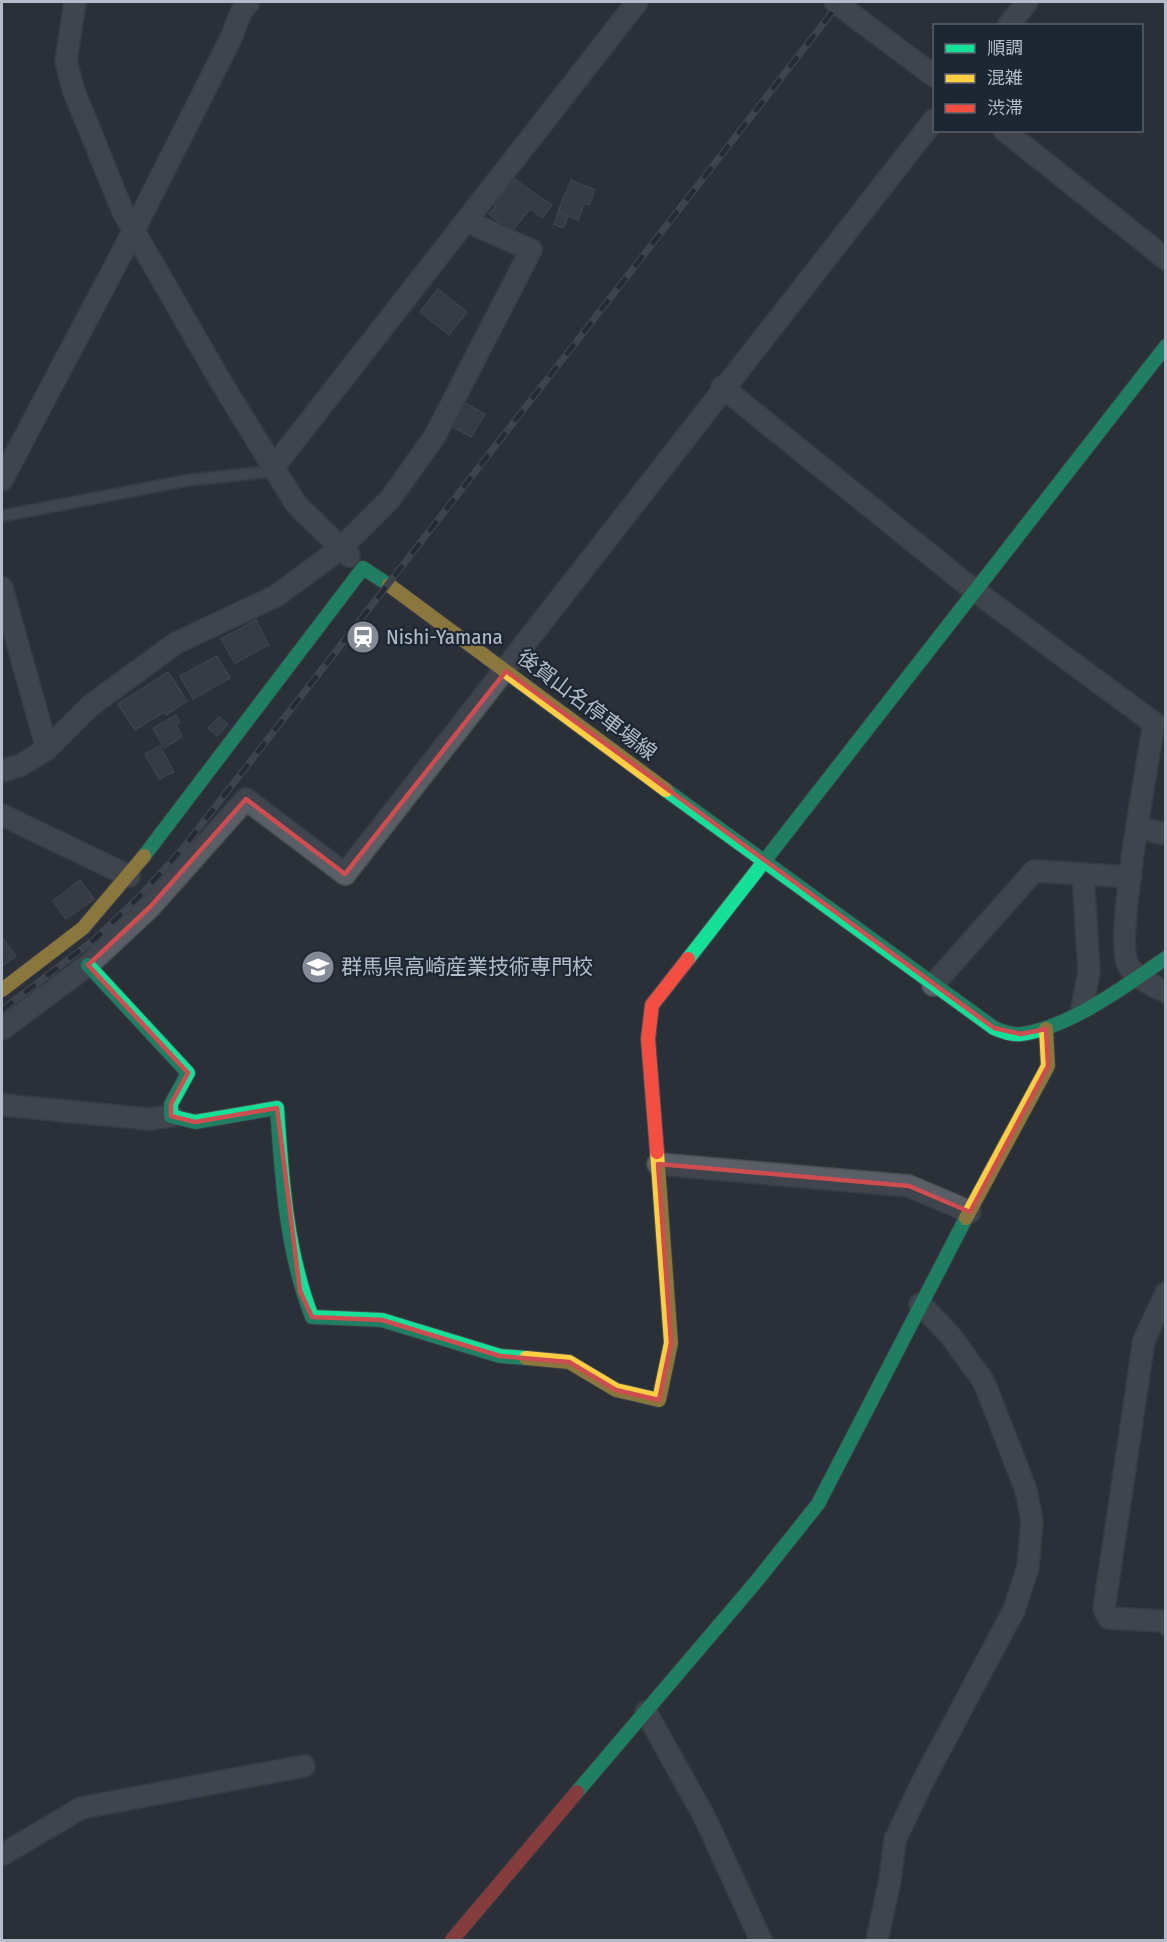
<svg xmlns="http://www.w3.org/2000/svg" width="1167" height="1942" font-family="'Fira Sans Condensed','Noto Sans JP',sans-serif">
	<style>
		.building { fill: #444950; stroke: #52575f; stroke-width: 1.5 }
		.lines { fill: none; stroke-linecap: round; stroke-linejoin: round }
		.lane-casing { stroke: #484c53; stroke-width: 14 }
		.street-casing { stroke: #484c53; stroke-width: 24 }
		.fast-casing { stroke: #484c53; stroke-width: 16 }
		.slow-casing { stroke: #484c53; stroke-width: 16 }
		.jam-casing { stroke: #484c53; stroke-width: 16 }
		.lane { stroke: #5a5e66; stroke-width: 10 }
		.street { stroke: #5a5e66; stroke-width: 21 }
		.fast { stroke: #16e098; stroke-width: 14 }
		.slow { stroke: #ffcf43; stroke-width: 14 }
		.jam { stroke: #f24e42; stroke-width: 14 }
		.rail-casing { stroke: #595d64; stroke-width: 7 }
		.rail { stroke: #1d2633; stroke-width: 4.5; stroke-dasharray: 14; stroke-linecap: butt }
		.marked { fill: none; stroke: #ce4d50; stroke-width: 4.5; stroke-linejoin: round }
		.labels { text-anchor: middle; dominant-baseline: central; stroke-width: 4.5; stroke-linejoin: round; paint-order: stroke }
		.poi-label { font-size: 21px; fill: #b4bcc9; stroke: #1d2633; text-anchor: start }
		.street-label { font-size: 21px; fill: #b4bcc9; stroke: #1d2633 }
	</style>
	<rect width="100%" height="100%" fill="#2a3038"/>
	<!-- building -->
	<g class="building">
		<polygon points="514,179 552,205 542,218 530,209 511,232 489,214 496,206 493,205"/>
		<polygon points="571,180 595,190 589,205 584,204 578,220 558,211"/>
		<polygon points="558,213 568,217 563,228 554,224"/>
		<polygon points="438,289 467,312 449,335 420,312"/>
		<polygon points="463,402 485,414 471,437 450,425"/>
		<polygon points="256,620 269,645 235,663 221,639"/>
		<polygon points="217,656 230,678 193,699 180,676"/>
		<polygon points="168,672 187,701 166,715 164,712 135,730 118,704"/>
		<polygon points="176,715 180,723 176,725 182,737 164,748 153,728"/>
		<polygon points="219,717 228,724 217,736 208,728"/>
		<polygon points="160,746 174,772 159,779 145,754"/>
		<polygon points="80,880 94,899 66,919 53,901"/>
		<polygon points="4,940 16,956 2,966 2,941"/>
	</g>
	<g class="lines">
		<!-- lane casing -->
		<g class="lane-casing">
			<polyline id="lane" points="2,516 189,480 267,472 273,468"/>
		</g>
		<!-- street casing -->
		<g class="street-casing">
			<g id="street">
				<polyline points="75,2 66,61 73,89 123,212 221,382 296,504 349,556"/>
				<polyline points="835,2 934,76"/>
				<polyline points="1008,26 1027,2"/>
				<polyline points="1004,130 1166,259"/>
				<path d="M 722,387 L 975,591 L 1154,723 C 1148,762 1114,940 1128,965 C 1136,979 1153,985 1166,992"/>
				<polyline points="273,468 637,2"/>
				<polyline points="2,480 134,230 231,38 241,12 249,2"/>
				<polyline points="2,588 47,749 21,765 2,771"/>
				<polyline points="47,749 90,706 176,643 276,596 340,549 390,499 435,436 531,250 466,221"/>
				<polyline points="2,815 129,876"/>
				<polyline points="1138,828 1166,834"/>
				<polyline points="933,985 1034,871 1131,877"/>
				<polyline points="1082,1008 1089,972 1083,874"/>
				<path d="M 2,1029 L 88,965 L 150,907 L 246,799 L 345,874 C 543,624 736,370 934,120"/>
				<polyline points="2,1105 149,1119 171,1116"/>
				<polyline points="658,1164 909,1186 970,1212"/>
				<polyline points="1166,1293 1144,1340 1104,1609 1109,1618 1162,1621 1166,1624"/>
				<polyline points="646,1712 704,1816 761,1940"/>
				<polyline points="2,1855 81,1808 304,1766"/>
				<polyline points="877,1940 890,1880 895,1840 922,1783 1014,1610 1028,1567 1032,1521 1026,1490 984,1382 950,1335 920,1304"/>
			</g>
		</g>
		<!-- fast casing -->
		<g class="fast-casing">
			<g id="fast">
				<path d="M 666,790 L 994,1028 C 1003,1032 1012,1035 1021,1034 C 1069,1028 1127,985 1166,958"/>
				<polyline points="144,856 363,568 389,585"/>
				<polyline points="688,959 1166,346"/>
				<path d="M 88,965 L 188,1073 L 171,1104 L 171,1116 L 195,1122 L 277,1108 C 282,1179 286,1250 312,1317 L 382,1320 L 500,1356 L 526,1358"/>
				<polyline points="577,1792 755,1583 818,1504 966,1218"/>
			</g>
		</g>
		<!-- slow casing -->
		<g class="slow-casing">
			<g id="slow">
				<polyline points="389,585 666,790"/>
				<polyline points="2,990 83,928 144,856"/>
				<polyline points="966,1218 1048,1066 1046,1029"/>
				<polyline points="526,1358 569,1362 616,1390 659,1400 671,1343 657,1152"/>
			</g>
		</g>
		<!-- jam casing -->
		<g class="jam-casing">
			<g id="jam">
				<polyline points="657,1152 648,1039 652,1005 688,959"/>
				<polyline points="452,1940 577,1792"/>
			</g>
		</g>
		<!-- lane -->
		<use href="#lane" class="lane"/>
		<!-- street -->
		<use href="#street" class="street"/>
		<!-- fast -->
		<use href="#fast" class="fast"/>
		<!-- slow -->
		<use href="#slow" class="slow"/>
		<!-- jam -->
		<use href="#jam" class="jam"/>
		<!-- rail casing -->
		<g class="rail-casing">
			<polyline id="rail" points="2,1010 95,939 140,896 184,847 840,2"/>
		</g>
		<!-- rail -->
		<use href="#rail" class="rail"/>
	</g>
	<!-- marked area -->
	<path d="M0 0H1167V1942H0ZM 506,671 L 994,1028 L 1021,1034 L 1046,1029 L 1048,1066 L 970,1212 L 909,1186 L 658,1164 L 671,1343 L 659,1400 L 616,1390 L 569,1362 L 500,1356 L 382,1320 L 312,1317 L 300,1291 L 277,1108 L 195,1122 L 171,1116 L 171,1104 L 188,1073 L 88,965 L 150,907 L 246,799 L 345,874 Z" fill="#2a3038" fill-opacity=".55" fill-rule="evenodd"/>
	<path class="marked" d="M 506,671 L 994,1028 L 1021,1034 L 1046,1029 L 1048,1066 L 970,1212 L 909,1186 L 658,1164 L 671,1343 L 659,1400 L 616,1390 L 569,1362 L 500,1356 L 382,1320 L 312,1317 L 300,1291 L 277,1108 L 195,1122 L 171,1116 L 171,1104 L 188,1073 L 88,965 L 150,907 L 246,799 L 345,874 Z"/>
	<!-- icons -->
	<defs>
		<g id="station-disc" transform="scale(1.725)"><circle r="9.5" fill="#848b96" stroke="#1d2633"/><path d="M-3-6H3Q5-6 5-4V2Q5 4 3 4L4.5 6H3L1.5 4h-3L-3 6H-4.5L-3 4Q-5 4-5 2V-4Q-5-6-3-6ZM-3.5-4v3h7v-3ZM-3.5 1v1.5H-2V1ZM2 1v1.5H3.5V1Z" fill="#fff"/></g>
		<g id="school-disc" transform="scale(1.725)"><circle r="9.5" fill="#848b96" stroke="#1d2633"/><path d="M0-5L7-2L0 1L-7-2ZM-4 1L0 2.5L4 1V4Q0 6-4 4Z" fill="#fff"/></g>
	</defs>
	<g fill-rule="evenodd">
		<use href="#station-disc" x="363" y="637"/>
		<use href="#school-disc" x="318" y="967"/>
	</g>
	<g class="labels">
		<!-- poi labels -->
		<g class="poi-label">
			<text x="386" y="637">Nishi-Yamana</text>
			<text x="341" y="967">群馬県高崎産業技術専門校</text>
		</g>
		<!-- street labels -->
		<g class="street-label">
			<text transform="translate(587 705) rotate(37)">後賀山名停車場線</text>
		</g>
	</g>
	<!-- border -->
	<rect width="1167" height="1942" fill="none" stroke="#b4bcc9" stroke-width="6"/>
	<!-- legend -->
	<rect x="933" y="24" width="210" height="108" fill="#1d2633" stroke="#59626f" stroke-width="1.5"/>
	<rect x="945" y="44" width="30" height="9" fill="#16e098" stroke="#59626f" stroke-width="1.5"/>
	<text x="987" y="54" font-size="18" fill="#b4bcc9">順調</text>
	<rect x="945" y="74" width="30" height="9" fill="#ffcf43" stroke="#59626f" stroke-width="1.5"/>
	<text x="987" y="84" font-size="18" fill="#b4bcc9">混雑</text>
	<rect x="945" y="104" width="30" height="9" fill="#f24e42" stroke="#59626f" stroke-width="1.5"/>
	<text x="987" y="114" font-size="18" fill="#b4bcc9">渋滞</text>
</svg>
